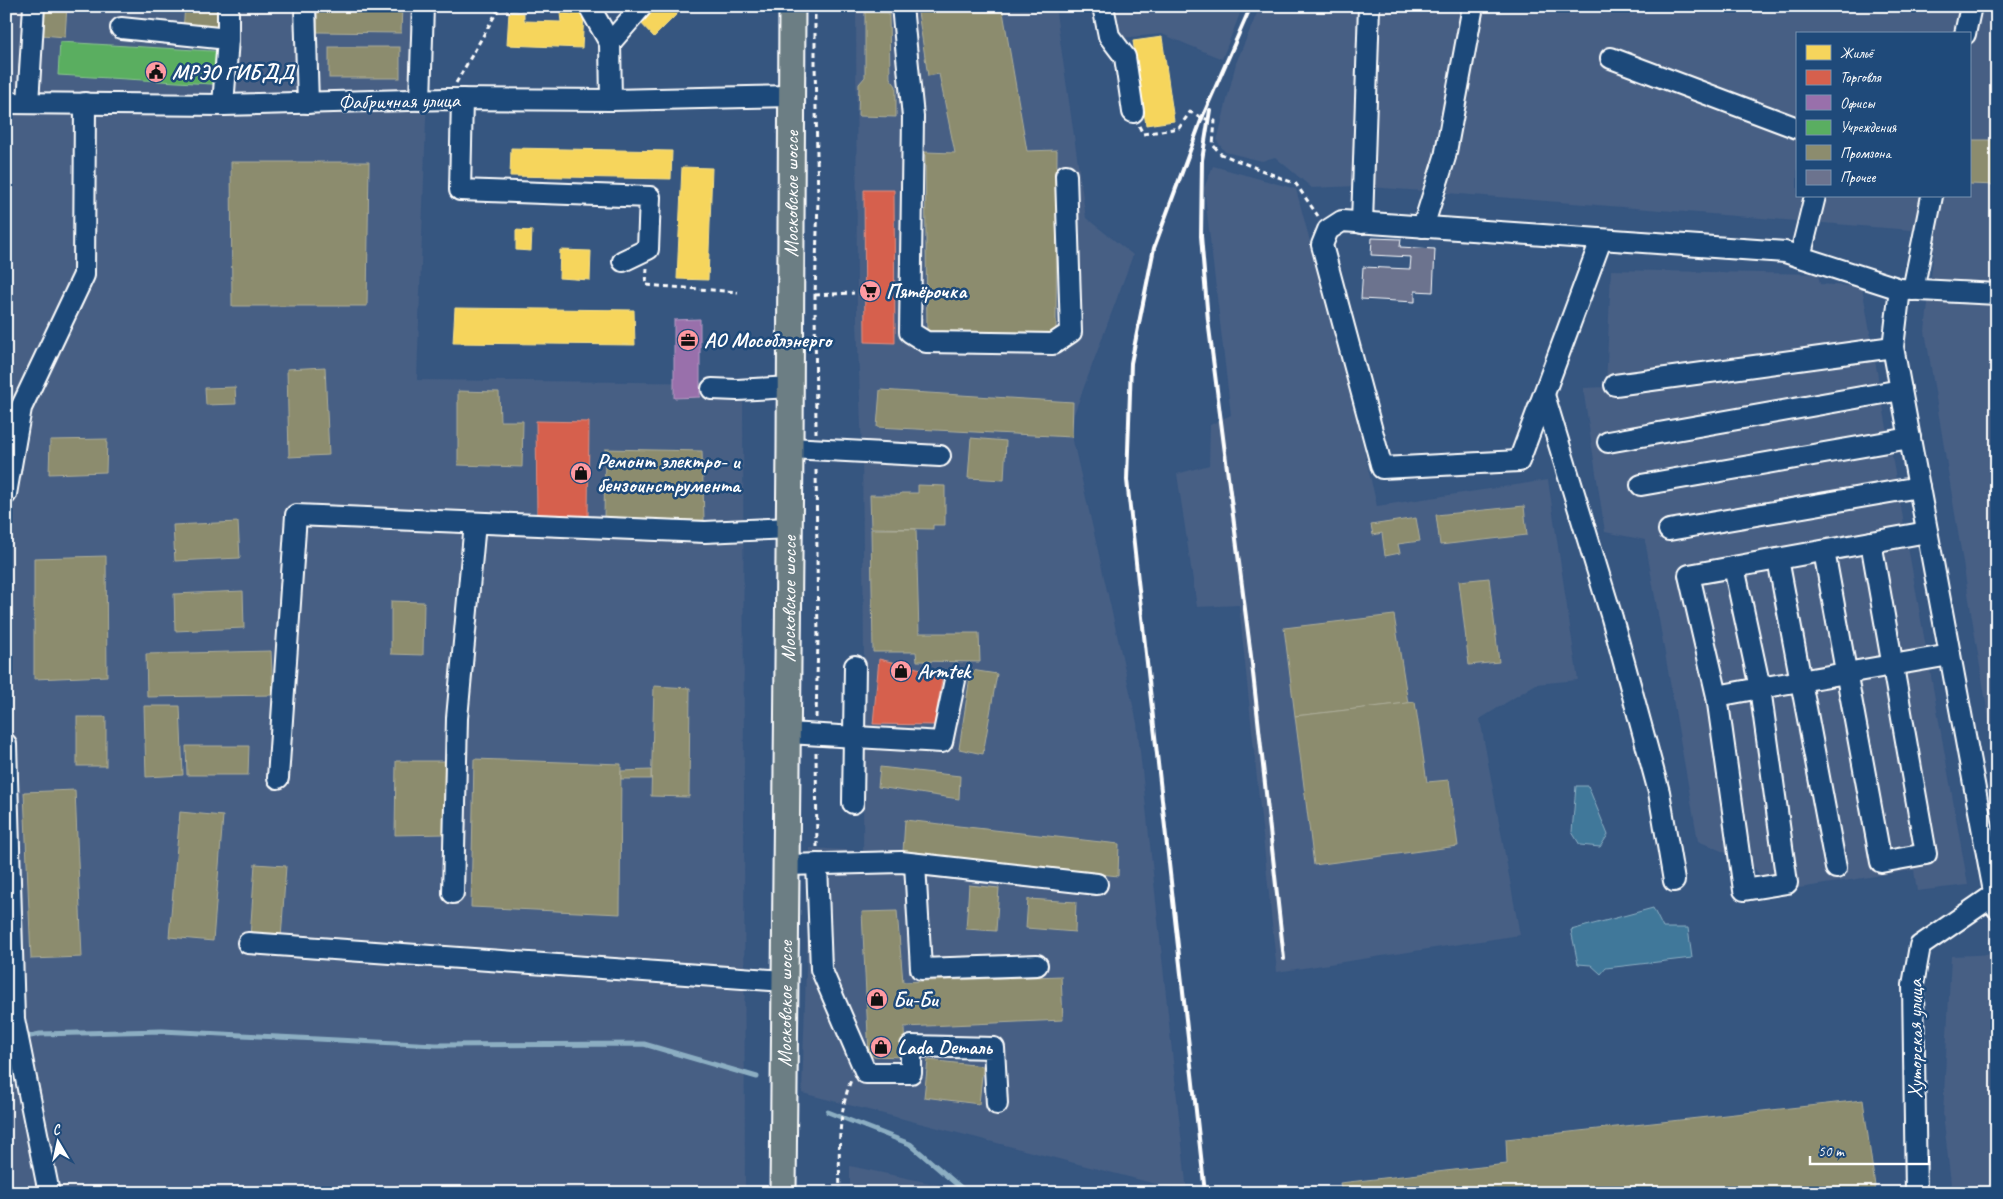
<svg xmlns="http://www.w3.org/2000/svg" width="2003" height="1199" font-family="Caveat,sans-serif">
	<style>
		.built { fill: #465f84; fill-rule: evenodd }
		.water { fill: #40789a; stroke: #8caec2 }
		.homes { fill: #f6d55c; stroke: #f9e28d }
		.shops { fill: #d6604d; stroke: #e29082 }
		.offices { fill: #9970ab; stroke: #b89bc4 }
		.public { fill: #5aae61; stroke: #8cc690 }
		.industry { fill: #8c8c6e; stroke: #aeae9a }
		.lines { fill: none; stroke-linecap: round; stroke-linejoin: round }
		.stream { stroke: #8caec2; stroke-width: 5 }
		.building { fill: #6c738e; stroke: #fff }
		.minor-casing { stroke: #fff; stroke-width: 24 }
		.major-casing { stroke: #fff; stroke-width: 29 }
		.path { stroke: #fff; stroke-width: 3; stroke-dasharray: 5 4; stroke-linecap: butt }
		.minor { stroke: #1f4a7a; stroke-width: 20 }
		.major { stroke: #6c7e84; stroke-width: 25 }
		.rail { stroke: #fff; stroke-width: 4 }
		.labels { text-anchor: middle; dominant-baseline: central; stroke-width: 5; stroke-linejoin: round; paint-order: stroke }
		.poi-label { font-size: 21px; font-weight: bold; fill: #fff; stroke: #1f4a7a; text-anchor: start }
		.street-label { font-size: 21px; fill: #fff; stroke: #1f4a7a }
	</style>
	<rect width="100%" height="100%" fill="#365680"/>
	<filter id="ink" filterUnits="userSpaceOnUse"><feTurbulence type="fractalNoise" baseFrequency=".02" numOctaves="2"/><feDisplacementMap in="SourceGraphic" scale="10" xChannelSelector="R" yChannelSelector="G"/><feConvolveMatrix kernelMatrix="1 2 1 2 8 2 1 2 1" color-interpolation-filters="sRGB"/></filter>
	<g filter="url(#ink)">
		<!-- built -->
		<g class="built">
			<polygon points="6,6 430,6 417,380 743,383 745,1193 6,1193 6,115 22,115 11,82 6,81"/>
			<polygon points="856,6 1055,6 1086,218 1133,255 1074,414 1072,436 1137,723 1187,1192 802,1093 810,848 863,851 864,657 862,452 857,321"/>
			<polygon points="1114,6 1243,6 1222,59 1162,34 1121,38"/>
			<path d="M 1260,6 L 1997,6 L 1997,770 L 1925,331 L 1936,232 L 1358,186 L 1312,188 L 1275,157 L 1262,161 L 1225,152 L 1217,141 L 1236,63 ZM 1797,34 L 1969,34 L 1969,196 L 1797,196 Z"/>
			<polygon points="1213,166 1296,189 1351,394 1377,506 1548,480 1578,680 1536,684 1480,719 1520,935 1277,972 1239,605 1197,607 1177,474 1209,465 1210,425 1231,415 1204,188"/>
			<polygon points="1611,270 1818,274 1820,284 1862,287 1968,885 1917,891 1914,870 1774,892 1750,863 1698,841 1645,540 1605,532 1583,388 1606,387"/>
			<polygon points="1997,954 1997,1193 1952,1193 1943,1114 1951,956"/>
			<polygon points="850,1166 944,1186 947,1193 850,1193"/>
		</g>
		<!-- water -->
		<g class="water">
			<polygon points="1576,786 1588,786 1608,835 1600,847 1580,845 1572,832"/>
			<polygon points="1653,908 1663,928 1688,928 1692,958 1606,968 1601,974 1591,965 1578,964 1571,930"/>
		</g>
		<!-- homes -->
		<g class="homes">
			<polygon points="649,6 685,6 654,37 637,19"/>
			<polygon points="509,12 524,13 524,21 561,22 560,13 584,15 582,48 507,45"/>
			<polygon points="1162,37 1174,121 1146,125 1133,41"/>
			<polygon points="511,148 672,151 671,179 510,176"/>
			<polygon points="682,167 712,168 708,280 677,279"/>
			<polygon points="516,230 532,231 531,251 516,250"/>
			<polygon points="560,250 591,251 590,280 559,278"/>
			<polygon points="455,308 634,310 635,345 453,343"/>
		</g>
		<!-- shops -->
		<g class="shops">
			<polygon points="864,190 894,190 895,343 865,342"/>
			<polygon points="536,421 589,422 588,517 537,518"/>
			<polygon points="879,659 943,674 934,725 873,724"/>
		</g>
		<!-- offices -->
		<polygon class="offices" points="700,319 700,397 674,398 674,320"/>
		<!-- public -->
		<polygon class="public" points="60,42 229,52 228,85 58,75"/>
		<!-- industry -->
		<g class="industry">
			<polygon points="44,6 67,6 65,37 42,35"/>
			<polygon points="185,6 218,6 216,33 183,30"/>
			<polygon points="318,6 402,6 401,33 317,32"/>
			<polygon points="917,6 1002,6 1027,151 1057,150 1056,333 927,332 925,152 955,153 939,74 928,76"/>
			<polygon points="865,12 889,13 890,78 896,86 896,117 858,116 859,84 865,77"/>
			<rect x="329" y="47" width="71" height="31"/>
			<polygon points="6,134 9,134 10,177 6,177"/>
			<polygon points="1969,140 1997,140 1997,185 1969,184"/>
			<polygon points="231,162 369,162 367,306 232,306"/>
			<polygon points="6,275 9,275 8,380 6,380"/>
			<polygon points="325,367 329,455 289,457 287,369"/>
			<polygon points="235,387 236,404 206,405 205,388"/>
			<polygon points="880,390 1073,402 1072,437 877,427"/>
			<polygon points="458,391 499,392 500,421 523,421 522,467 458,465"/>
			<polygon points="971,438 1006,441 1004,480 968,478"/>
			<polygon points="107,439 106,472 49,474 50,440"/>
			<polygon points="605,449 702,451 704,520 604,519"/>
			<polygon points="918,485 945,486 945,525 933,525 933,529 871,528 870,495 900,495 901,493 918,493"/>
			<polygon points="1524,506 1527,535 1440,545 1436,515"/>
			<polygon points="1416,518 1420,541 1398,544 1400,553 1385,556 1382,533 1373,535 1371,525"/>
			<polygon points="238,522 240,558 175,561 173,525"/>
			<polygon points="871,529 916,529 919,633 979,633 980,662 917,661 916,652 873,652"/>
			<polygon points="106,556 107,676 34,679 34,558"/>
			<polygon points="1489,578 1499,662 1469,665 1459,581"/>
			<polygon points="243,591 244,628 175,631 174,594"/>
			<polygon points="391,601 424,602 423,655 391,654"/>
			<polygon points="1394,615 1408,703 1295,716 1284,628"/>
			<polygon points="271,651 273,695 147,697 146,654"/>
			<polygon points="971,670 997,674 983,754 959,749"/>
			<polygon points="654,686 690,688 689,797 651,796"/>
			<polygon points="1415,702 1427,782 1449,780 1458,846 1314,865 1295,716"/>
			<polygon points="144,706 180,706 183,775 146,777"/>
			<rect x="77" y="717" width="29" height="49"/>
			<polygon points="186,746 249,746 248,775 187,775"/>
			<polygon points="474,759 621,764 620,914 471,907"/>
			<polygon points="396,761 446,761 445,834 395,835"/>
			<polygon points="880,767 960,776 959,799 878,787"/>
			<polygon points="651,770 651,779 621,779 621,771"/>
			<polygon points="75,790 82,957 31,959 24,792"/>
			<polygon points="180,812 223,816 213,941 169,937"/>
			<polygon points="905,820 1119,844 1118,876 903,852"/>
			<polygon points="255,864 286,866 281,939 250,937"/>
			<polygon points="969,885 999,888 996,931 966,929"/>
			<polygon points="1028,899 1076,902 1075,932 1026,928"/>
			<polygon points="897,911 903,982 1061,976 1063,1020 904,1027 905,1057 869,1056 862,912"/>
			<polygon points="928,1060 983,1066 979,1104 924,1097"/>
			<polygon points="1863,1100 1876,1193 1342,1193 1340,1183 1507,1164 1506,1139"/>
		</g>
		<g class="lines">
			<!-- stream -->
			<g class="stream">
				<polyline points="21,1038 40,1034 162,1031 436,1045 644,1044 757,1077"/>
				<polyline points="828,1112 910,1144 967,1193"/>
			</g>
		</g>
		<!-- building -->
		<polygon class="building" points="1372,238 1401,239 1400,247 1435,249 1433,292 1415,291 1415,302 1361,299 1363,267 1410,269 1411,257 1371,255"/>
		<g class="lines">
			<!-- minor casing -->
			<g class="minor-casing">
				<g id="minor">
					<polyline points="305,6 308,103"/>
					<polyline points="589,6 610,43 611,100"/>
					<polyline points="902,6 913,117 910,332 926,342 1053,344 1071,332 1066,175"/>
					<polyline points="1103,6 1109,36 1125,57 1133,112"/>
					<polyline points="121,28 228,39"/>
					<polyline points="1965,34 1971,6"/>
					<polyline points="610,43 642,6"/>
					<polyline points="1611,58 1797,128"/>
					<polyline points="462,99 460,190 650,197 648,249 623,261"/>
					<polyline points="420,100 423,6"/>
					<polyline points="6,103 223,105 448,99 611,100 792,96"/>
					<polyline points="28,103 34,6"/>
					<polyline points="223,105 228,39 228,6"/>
					<polyline points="1362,223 1369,6"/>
					<polyline points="1423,227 1445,157 1473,6"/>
					<polyline points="1601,240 1519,461 1382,468 1322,245 1328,230 1342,221 1785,252 1900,289 1997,294"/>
					<polyline points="1800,257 1815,196"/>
					<polyline points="1900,289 1893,347 1997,908"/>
					<polyline points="1913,290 1932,196"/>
					<polyline points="1615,385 1893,347"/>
					<polyline points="712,389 737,390 790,387"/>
					<polyline points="1544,395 1612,618 1659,792 1674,881"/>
					<polyline points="1608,442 1901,390"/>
					<polyline points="790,448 940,456"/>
					<polyline points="1641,485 1910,438"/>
					<polyline points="6,494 21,408 84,275 85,103"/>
					<polyline points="1669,530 1919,487"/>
					<polyline points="1927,532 1689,575 1717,696 1744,890 1787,883 1760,688 1950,655"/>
					<polyline points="1824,551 1881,862 1926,854 1871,542"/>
					<polyline points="1778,559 1836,868"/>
					<polyline points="1717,696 1760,688 1734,567"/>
					<polyline points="788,733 942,742 955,680"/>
					<polyline points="6,744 14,1019 49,1193"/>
					<polyline points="278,778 296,515 705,532 790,528"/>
					<polyline points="853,803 855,666"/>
					<polyline points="817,864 821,969 866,1073 911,1073 911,1046 994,1048 997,1104"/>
					<polyline points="915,864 921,969 1037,965"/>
					<polyline points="786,865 901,862 1097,884"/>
					<polyline points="453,893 457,718 475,523"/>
					<polyline points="248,943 785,981"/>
					<polyline points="1916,1193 1913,985 1920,946 1994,895"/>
				</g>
			</g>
			<!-- major casing -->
			<g class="major-casing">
				<g id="major">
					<path id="s1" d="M 783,1193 L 790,448 L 792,6"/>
				</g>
			</g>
			<!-- path -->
			<g class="path">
				<polyline points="815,6 815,64 818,199 815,295 816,433"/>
				<polyline points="456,83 499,8 554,9 571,6"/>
				<polyline points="1139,126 1143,134 1179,128 1190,112 1202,118 1215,121 1213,145 1221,154 1296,184 1318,216"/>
				<polyline points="647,268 646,285 738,292"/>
				<polyline points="815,295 854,293"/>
				<polyline points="816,718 818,640 816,467"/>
				<polyline points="816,752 817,848"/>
				<path d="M 840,1193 C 839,1154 837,1117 851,1080"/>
			</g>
			<!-- minor -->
			<use href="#minor" class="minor"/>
			<!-- major -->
			<use href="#major" class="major"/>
			<!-- rail -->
			<g class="rail">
				<polyline points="1210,110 1202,160 1201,236 1208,320 1252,664 1284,959"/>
				<polyline points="1205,1193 1127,480 1131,363 1154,248 1202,118 1251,6"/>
			</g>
		</g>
	</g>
	<!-- icons -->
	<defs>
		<g id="civic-disc" transform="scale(1.125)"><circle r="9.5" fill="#ff9aa2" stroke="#1f4a7a"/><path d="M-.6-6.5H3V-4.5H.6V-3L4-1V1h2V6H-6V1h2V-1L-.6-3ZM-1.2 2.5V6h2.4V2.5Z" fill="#111"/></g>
		<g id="supermarket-disc" transform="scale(1.125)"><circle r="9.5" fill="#ff9aa2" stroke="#1f4a7a"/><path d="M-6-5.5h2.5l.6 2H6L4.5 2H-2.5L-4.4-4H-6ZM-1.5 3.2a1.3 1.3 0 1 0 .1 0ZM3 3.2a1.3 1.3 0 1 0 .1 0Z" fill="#111"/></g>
		<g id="office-disc" transform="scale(1.125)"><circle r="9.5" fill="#ff9aa2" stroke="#1f4a7a"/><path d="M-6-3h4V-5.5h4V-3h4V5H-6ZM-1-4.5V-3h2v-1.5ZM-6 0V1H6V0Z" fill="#111"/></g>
		<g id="shop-disc" transform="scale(1.125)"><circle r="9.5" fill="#ff9aa2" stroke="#1f4a7a"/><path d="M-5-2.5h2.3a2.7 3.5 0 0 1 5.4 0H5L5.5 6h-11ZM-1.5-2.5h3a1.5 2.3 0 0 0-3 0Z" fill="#111"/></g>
	</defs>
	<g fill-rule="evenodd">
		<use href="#civic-disc" x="156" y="72"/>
		<use href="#supermarket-disc" x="870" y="291"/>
		<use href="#office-disc" x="688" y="340"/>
		<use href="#shop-disc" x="581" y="473"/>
		<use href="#shop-disc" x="901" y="671"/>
		<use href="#shop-disc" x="877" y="999"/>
		<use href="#shop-disc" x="881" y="1047"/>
	</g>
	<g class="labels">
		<!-- poi labels -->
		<g class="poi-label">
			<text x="172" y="72">МРЭО ГИБДД</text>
			<text x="886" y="291">Пятёрочка</text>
			<text x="704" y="340">АО Мособлэнерго</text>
			<text x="597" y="461">Ремонт электро- и<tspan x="597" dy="24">бензоинструмента</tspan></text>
			<text x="917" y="671">Armtek</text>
			<text x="893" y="999">Би-Би</text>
			<text x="897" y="1047">Lada Dеталь</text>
		</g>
		<!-- street labels -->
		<g class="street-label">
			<text transform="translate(399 101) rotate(-1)">Фабричная улица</text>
			<text stroke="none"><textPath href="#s1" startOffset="999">Московское шоссе</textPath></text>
			<text stroke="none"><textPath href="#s1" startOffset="594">Московское шоссе</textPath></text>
			<text stroke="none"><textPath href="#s1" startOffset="189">Московское шоссе</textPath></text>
			<text transform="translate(1915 1039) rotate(-90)">Хуторская улица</text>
		</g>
	</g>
	<!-- margin -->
	<rect width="2003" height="1199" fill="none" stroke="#1f4a7a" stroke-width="25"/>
	<rect x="12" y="12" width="1978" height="1174" fill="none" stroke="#fff" stroke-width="2" filter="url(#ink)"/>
	<!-- legend -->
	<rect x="1796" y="32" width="175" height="165" fill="#1f4a7a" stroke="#7992af"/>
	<rect x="1806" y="45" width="25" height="15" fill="#f6d55c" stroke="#7992af"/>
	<text x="1840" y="58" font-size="15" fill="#ffffff">Жильё</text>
	<rect x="1806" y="70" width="25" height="15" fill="#d6604d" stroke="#7992af"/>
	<text x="1840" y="82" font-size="15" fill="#ffffff">Торговля</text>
	<rect x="1806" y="95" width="25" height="15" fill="#9970ab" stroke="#7992af"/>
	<text x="1840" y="108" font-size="15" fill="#ffffff">Офисы</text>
	<rect x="1806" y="120" width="25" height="15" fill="#5aae61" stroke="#7992af"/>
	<text x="1840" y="132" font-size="15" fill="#ffffff">Учреждения</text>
	<rect x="1806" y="145" width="25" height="15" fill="#8c8c6e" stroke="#7992af"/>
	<text x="1840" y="158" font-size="15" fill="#ffffff">Промзона</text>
	<rect x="1806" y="170" width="25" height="15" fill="#6c738e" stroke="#7992af"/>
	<text x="1840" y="182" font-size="15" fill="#ffffff">Прочее</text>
	<!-- north arrow -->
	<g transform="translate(58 1142) rotate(351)" stroke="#1f4a7a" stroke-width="4" paint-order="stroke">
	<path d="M0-4L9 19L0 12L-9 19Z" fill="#ffffff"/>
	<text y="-8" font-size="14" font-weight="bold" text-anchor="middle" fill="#ffffff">С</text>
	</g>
	<!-- scale -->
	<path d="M1810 1156v8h119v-8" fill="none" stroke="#ffffff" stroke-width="2.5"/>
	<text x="1818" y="1156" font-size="15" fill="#ffffff" stroke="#1f4a7a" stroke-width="4" paint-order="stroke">50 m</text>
</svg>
